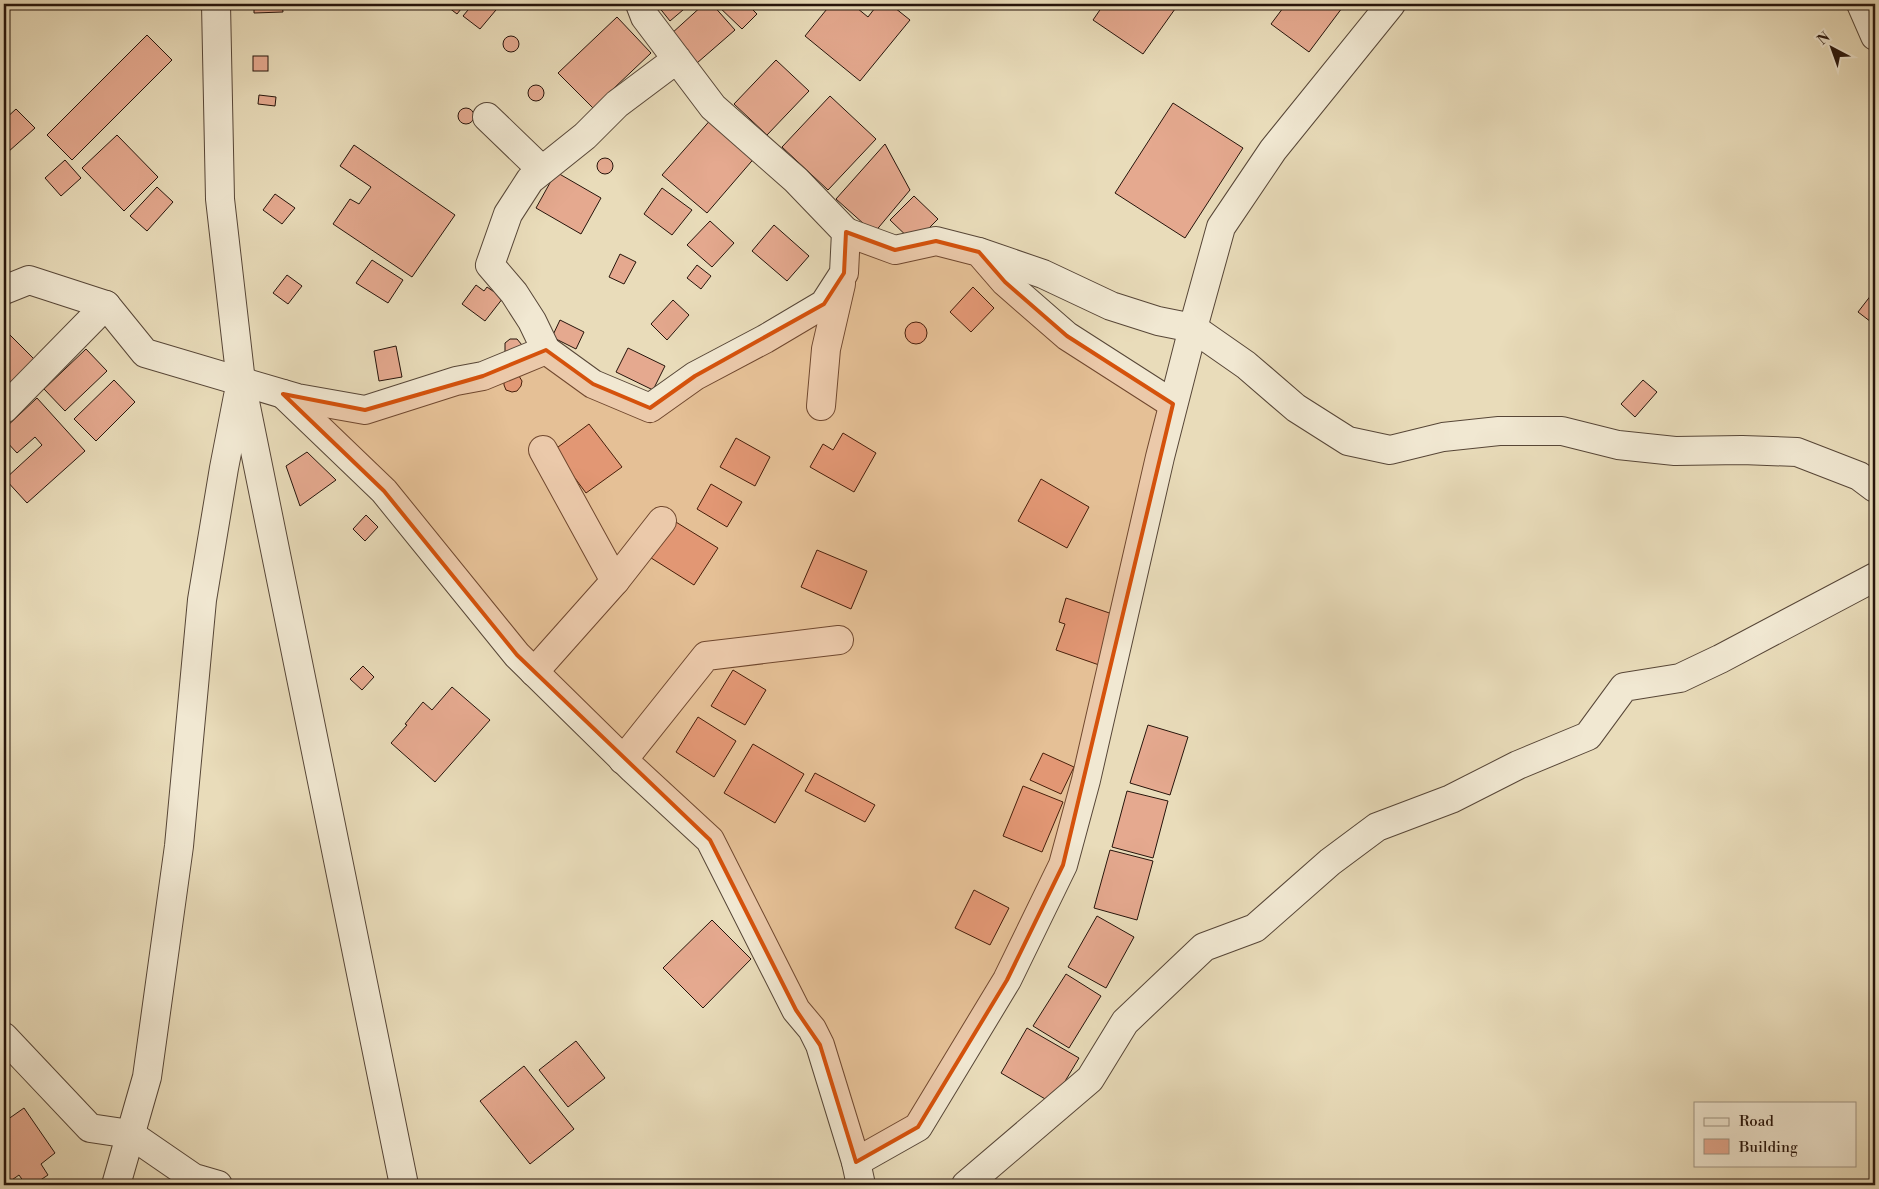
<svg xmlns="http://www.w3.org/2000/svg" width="1879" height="1189" font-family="'Libre Bodoni',serif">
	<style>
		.building { fill: #e5a98f; stroke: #26140b }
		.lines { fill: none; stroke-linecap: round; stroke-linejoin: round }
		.minor-casing { stroke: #574637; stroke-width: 30 }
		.minor { stroke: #f1e8d2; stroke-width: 28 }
		.marked { fill: #d5520c; fill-opacity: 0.2; stroke: #d5520c; stroke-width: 4; stroke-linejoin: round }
	</style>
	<rect width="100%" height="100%" fill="#e9dcba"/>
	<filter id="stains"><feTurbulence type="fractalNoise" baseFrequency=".004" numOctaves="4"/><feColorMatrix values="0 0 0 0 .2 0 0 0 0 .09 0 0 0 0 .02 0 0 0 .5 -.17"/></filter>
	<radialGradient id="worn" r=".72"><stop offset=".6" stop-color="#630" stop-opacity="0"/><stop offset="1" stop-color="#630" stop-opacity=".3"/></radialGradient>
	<!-- building -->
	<g class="building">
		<polygon points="254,4 282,4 283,12 254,13"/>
		<polygon points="444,4 465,4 457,14"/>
		<polygon points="473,4 501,4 480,29 463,16"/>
		<polygon points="660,4 690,4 670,21 658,6"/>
		<polygon points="704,4 712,4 735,30 697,63 671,34"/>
		<polygon points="716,4 747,4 757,14 742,29"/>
		<polygon points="831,4 852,4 868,17 878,4 890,4 910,20 860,81 805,36"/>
		<polygon points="1104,4 1167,4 1175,9 1143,54 1093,20"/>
		<polygon points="1286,4 1345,4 1309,52 1271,24"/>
		<polygon points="617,17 651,53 593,108 558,73"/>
		<polygon points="147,35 172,60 72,160 47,135"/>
		<circle cx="511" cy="44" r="8"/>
		<rect x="253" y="56" width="15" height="15"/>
		<polygon points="776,60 809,91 767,135 734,104"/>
		<circle cx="536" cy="93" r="8"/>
		<polygon points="259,95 276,97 275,106 258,104"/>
		<polygon points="830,96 876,139 828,190 782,147"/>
		<polygon points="1173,103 1243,148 1185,238 1115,193"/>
		<circle cx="466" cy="116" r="8"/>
		<polygon points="16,109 35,128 8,152 4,147 4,120"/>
		<polygon points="713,117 757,155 707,213 662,175"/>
		<polygon points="117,135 158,177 124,211 82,168"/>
		<polygon points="885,144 910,190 874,233 836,199"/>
		<polygon points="354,145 455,215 412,277 333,224 350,199 359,204 371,187 340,166"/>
		<circle cx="605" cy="166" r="8"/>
		<polygon points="65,160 81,178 61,196 45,178"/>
		<polygon points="556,172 601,198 581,234 536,208"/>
		<polygon points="157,187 173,202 147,231 130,216"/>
		<polygon points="662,188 692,210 672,235 644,214"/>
		<polygon points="275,194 295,208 282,224 263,210"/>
		<polygon points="914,196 938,219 914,243 890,220"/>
		<polygon points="710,221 734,243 712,267 687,245"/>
		<polygon points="774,225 809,256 787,281 752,251"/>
		<polygon points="620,254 636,262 624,284 609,277"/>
		<polygon points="372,260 403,280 388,303 356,283"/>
		<polygon points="697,265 711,276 701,289 687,278"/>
		<polygon points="287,275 302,286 288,304 273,293"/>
		<polygon points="476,285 484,291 487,287 503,298 485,321 462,304"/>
		<polygon points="973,287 994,308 971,332 950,312"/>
		<polygon points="1875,290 1875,325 1858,312"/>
		<polygon points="673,300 689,315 667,340 651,324"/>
		<polygon points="560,320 584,332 576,349 552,337"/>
		<circle cx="916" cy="333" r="11"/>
		<polygon points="6,331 36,361 4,394 4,333"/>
		<polygon points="510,339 517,339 522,345 521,351 509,355 505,351 505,343"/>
		<polygon points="396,346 402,377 379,381 374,351"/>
		<polygon points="628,348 665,366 653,390 616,372"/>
		<polygon points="86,349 107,371 65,411 44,389"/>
		<polygon points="519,376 522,381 521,386 517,391 512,392 506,390 504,385 504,379"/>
		<polygon points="114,380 135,402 96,441 74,419"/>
		<polygon points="1643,380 1657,392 1635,417 1621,404"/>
		<polygon points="37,398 85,451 27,503 5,479 42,445 35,437 17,453 4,439 4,429"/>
		<polygon points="589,424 622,467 586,493 554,450"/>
		<polygon points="843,433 876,453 854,492 810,467 823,444 833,450"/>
		<polygon points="736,438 770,457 755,486 720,467"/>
		<polygon points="307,452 336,480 300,506 286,466"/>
		<polygon points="1041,479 1089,507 1067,548 1018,521"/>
		<polygon points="711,484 742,502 727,527 697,509"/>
		<polygon points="366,515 378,527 365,541 353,529"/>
		<polygon points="671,519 718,548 694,585 648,556"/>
		<polygon points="817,550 867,571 851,609 801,587"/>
		<polygon points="1066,598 1118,616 1102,666 1056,650 1065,624 1059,622"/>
		<polygon points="363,666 374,677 362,690 350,679"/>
		<polygon points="733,670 766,690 745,725 711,706"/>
		<polygon points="452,687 490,720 435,782 391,743 407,725 405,724 423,702 432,710"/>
		<polygon points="698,717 736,741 714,777 676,752"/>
		<polygon points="1148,725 1188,737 1170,795 1130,783"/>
		<polygon points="753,744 804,774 775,823 724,793"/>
		<polygon points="1043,753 1074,767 1061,794 1030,780"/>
		<polygon points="815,773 875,805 865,822 805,791"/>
		<polygon points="1023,786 1063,802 1042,852 1003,836"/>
		<polygon points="1127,791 1168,801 1153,858 1112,847"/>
		<polygon points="1110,850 1153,861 1137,920 1094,908"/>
		<polygon points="974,890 1009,908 990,945 955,928"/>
		<polygon points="1097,916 1134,937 1106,988 1068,967"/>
		<polygon points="712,920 751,959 703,1008 663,968"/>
		<polygon points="1066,974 1101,996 1069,1048 1033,1026"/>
		<polygon points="1027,1028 1079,1058 1052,1103 1001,1073"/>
		<polygon points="576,1041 605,1078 568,1107 539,1070"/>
		<polygon points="524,1066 574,1129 530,1164 480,1101"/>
		<polygon points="24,1108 55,1153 41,1164 48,1175 33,1185 26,1185 19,1175 6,1184 4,1181 4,1122"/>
	</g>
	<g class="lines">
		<!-- minor casing -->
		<g class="minor-casing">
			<g id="minor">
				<polyline points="216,4 220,199 241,382 404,1185"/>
				<polyline points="640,4 645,17 713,107 796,180 846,232 844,273 824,304 765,339 695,376 650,408 593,384 546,350 532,321 514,293 490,265 508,214 530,180 585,136 617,104 677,59"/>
				<polyline points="1861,4 1875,36"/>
				<polyline points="487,117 542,170"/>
				<polyline points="846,232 895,250 936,241 979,252 1005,282 1067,336 1173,404"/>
				<polyline points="979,252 1043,274 1111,306 1158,321 1193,328 1246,365 1296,408 1348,441 1390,450 1443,437 1499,431 1562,431 1618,445 1675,451 1742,450 1797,452 1859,476 1875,488"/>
				<polyline points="4,290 29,280 106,305 145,353 297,398 365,410 456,381 483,376 546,350"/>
				<polyline points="283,394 384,491 517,655 633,769 710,840 796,1010 812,1029 820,1045 856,1162 861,1185"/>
				<polyline points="821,406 826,349 841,284"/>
				<polyline points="4,409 106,305"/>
				<polyline points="543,450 615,581"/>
				<polyline points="534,672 615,581 662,521"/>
				<polyline points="623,760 706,656 839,640"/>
				<polyline points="4,1037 90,1128 130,1134 194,1178 218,1185"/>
				<polyline points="856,1162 918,1127 1007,980 1063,865 1086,780 1160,457 1193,328 1221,227 1273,150 1391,4"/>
				<polyline points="116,1185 147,1077 179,846 202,600 224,468 238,396"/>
				<polyline points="966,1185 1090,1079 1125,1022 1204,947 1255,928 1330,862 1377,827 1451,799 1518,765 1588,736 1624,687 1680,678 1720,659 1875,577"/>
			</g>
		</g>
		<!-- minor -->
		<use href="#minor" class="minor"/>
	</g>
	<!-- marked area -->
	<path class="marked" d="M 846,232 L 895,250 L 936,241 L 979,252 L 1005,282 L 1067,336 L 1173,404 L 1063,865 L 1007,980 L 918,1127 L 856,1162 L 820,1045 L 796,1010 L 710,840 L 517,655 L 384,491 L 283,394 L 365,410 L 483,376 L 546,350 L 593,384 L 650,408 L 695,376 L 824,304 L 844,273 Z"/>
	<!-- margin -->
	<rect width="1879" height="1189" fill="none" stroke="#e9dcba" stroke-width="20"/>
	<rect x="5" y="5" width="1869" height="1179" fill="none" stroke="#26140b" stroke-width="2.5"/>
	<rect x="10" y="10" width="1859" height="1169" fill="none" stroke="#26140b"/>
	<!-- legend -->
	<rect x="1694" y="1102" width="162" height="65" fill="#f1e8d2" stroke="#a09382"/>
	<rect x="1704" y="1118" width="25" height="8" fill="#f1e8d2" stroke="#a09382"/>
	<text x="1739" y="1126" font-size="15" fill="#26140b">Road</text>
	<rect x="1704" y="1139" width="25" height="15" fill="#e5a98f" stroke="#a09382"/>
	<text x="1739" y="1152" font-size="15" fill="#26140b">Building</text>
	<!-- north arrow -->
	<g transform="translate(1832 48) rotate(319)" stroke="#f1e8d2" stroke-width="4" paint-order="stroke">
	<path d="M0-4L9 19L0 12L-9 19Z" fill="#26140b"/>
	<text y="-8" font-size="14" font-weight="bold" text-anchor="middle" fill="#26140b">N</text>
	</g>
	<rect width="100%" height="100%" filter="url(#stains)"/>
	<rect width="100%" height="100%" fill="url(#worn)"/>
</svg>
